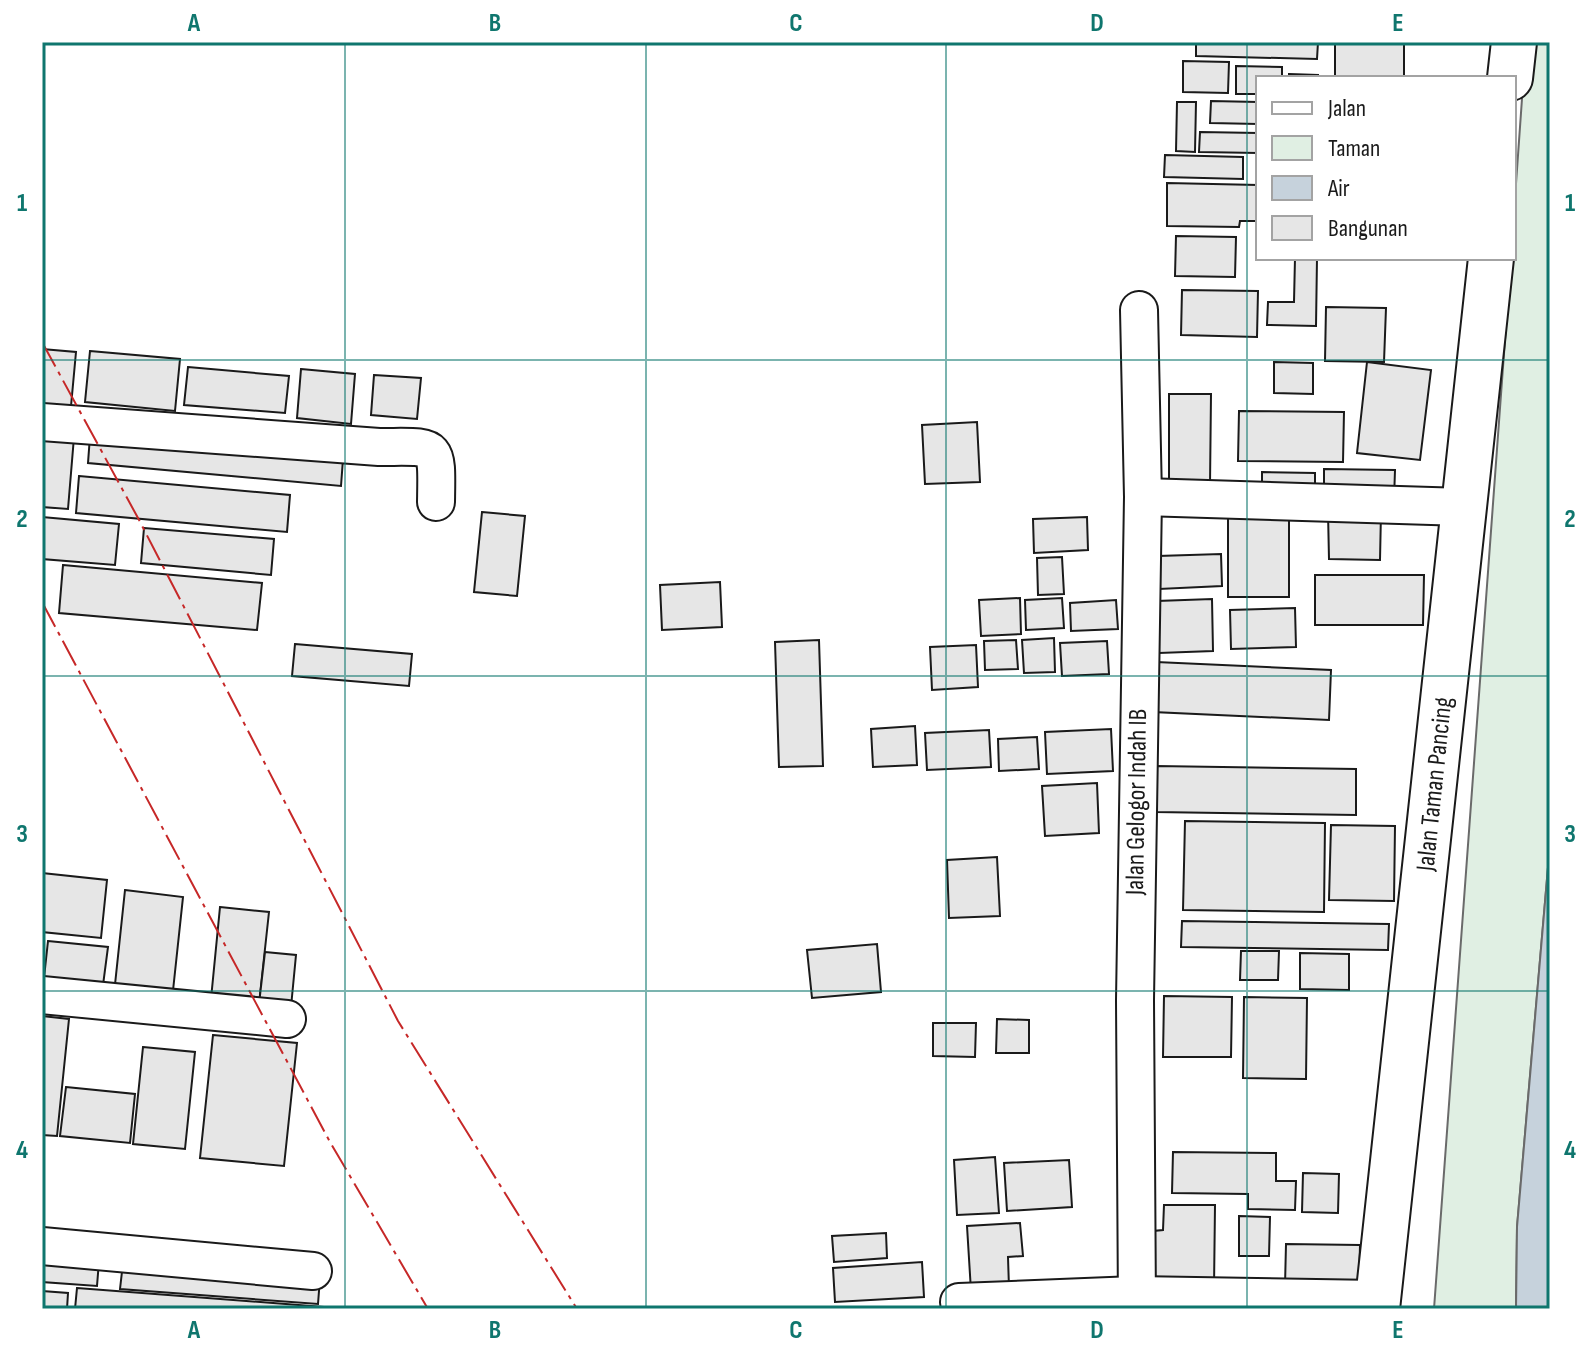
<svg xmlns="http://www.w3.org/2000/svg" width="1592" height="1351" font-family="'Sofia Sans Condensed',sans-serif">
	<style>
		.green { fill: #e0efe3; stroke: #6a6a6a; stroke-width: 2 }
		.water { fill: #c6d2dc; stroke: #6a6a6a; stroke-width: 2 }
		.building { fill: #e6e6e6; stroke: #1a1a1a; stroke-width: 2 }
		.lines { fill: none; stroke-linecap: round; stroke-linejoin: round }
		.street-casing { stroke: #1a1a1a; stroke-width: 40 }
		.secondary-casing { stroke: #1a1a1a; stroke-width: 48 }
		.street { stroke: #fff; stroke-width: 36 }
		.secondary { stroke: #fff; stroke-width: 44 }
		.power { stroke: #c62828; stroke-width: 2; stroke-dasharray: 28 6 4 6; stroke-linecap: butt }
		.grid { fill: none; stroke: #0f766e; stroke-width: 2; stroke-opacity: 0.55 }
		.labels { text-anchor: middle; dominant-baseline: central; stroke-width: 6; stroke-linejoin: round; paint-order: stroke }
		.street-label { font-size: 26px; fill: #1a1a1a; stroke: #fff }
		.neatline { fill: none; stroke: #0f766e; stroke-width: 3 }
		.grid-label { font-size: 26px; text-anchor: middle; font-weight: bold; fill: #0f766e }
	</style>
	<rect width="100%" height="100%" fill="#fff"/>
	<!-- green -->
	<polygon class="green" points="1526,42 1550,42 1550,844 1517,1227 1516,1309 1434,1309 1511,258 1514,258 1514,212"/>
	<!-- water -->
	<polygon class="water" points="1550,844 1550,1309 1516,1309 1517,1227"/>
	<!-- building -->
	<g class="building">
		<polygon points="1196,42 1318,42 1317,59 1196,56"/>
		<rect x="1335" y="42" width="69" height="36"/>
		<polygon points="1183,61 1229,62 1228,93 1183,92"/>
		<polygon points="1236,66 1282,67 1282,78 1258,78 1258,94 1236,94"/>
		<polygon points="1289,74 1318,75 1318,78 1289,78"/>
		<polygon points="1211,101 1258,102 1258,124 1210,123"/>
		<polygon points="1177,102 1196,102 1195,152 1176,151"/>
		<polygon points="1200,132 1258,133 1258,153 1199,152"/>
		<polygon points="1165,155 1243,157 1243,179 1164,177"/>
		<polygon points="1167,183 1258,185 1258,221 1240,221 1239,227 1167,226"/>
		<polygon points="1176,236 1236,237 1235,277 1175,276"/>
		<polygon points="1295,258 1317,258 1316,326 1267,325 1268,302 1294,302"/>
		<polygon points="1182,290 1258,291 1257,337 1181,335"/>
		<polygon points="1326,307 1386,308 1384,362 1325,361"/>
		<polygon points="42,349 76,352 70,417 42,415"/>
		<polygon points="90,351 180,359 175,411 85,402"/>
		<polygon points="1274,362 1313,363 1313,394 1274,393"/>
		<polygon points="1367,362 1431,370 1420,460 1357,453"/>
		<polygon points="188,367 289,376 285,413 184,405"/>
		<polygon points="301,369 355,374 351,424 297,418"/>
		<polygon points="374,375 421,378 417,419 371,415"/>
		<polygon points="1169,394 1211,394 1210,485 1169,485"/>
		<polygon points="1239,411 1344,412 1343,462 1238,461"/>
		<polygon points="977,422 980,482 925,484 922,425"/>
		<polygon points="42,435 74,437 68,509 42,507"/>
		<polygon points="90,436 343,459 341,486 88,463"/>
		<polygon points="1324,469 1395,470 1394,500 1324,499"/>
		<polygon points="1262,472 1315,473 1315,494 1262,493"/>
		<polygon points="79,476 290,495 287,532 76,513"/>
		<polygon points="1228,507 1289,508 1289,597 1228,597"/>
		<polygon points="482,512 525,516 517,596 474,592"/>
		<polygon points="1328,512 1381,512 1380,560 1329,559"/>
		<polygon points="42,517 119,524 115,565 42,559"/>
		<polygon points="1087,517 1088,550 1034,553 1033,519"/>
		<polygon points="144,528 274,539 271,575 141,563"/>
		<polygon points="1221,554 1222,586 1159,589 1158,556"/>
		<polygon points="1062,557 1064,594 1038,595 1037,558"/>
		<polygon points="63,565 262,583 257,630 59,613"/>
		<polygon points="1315,575 1424,575 1423,625 1315,625"/>
		<polygon points="720,582 722,627 662,630 660,585"/>
		<polygon points="1020,598 1021,634 981,636 979,600"/>
		<polygon points="1062,598 1064,628 1026,630 1025,600"/>
		<polygon points="1212,599 1213,651 1159,653 1157,601"/>
		<polygon points="1116,600 1118,629 1071,631 1070,603"/>
		<polygon points="1295,608 1296,647 1231,649 1230,610"/>
		<polygon points="1054,638 1055,672 1024,673 1022,640"/>
		<polygon points="819,640 823,766 779,767 775,642"/>
		<polygon points="1016,640 1018,669 985,670 984,641"/>
		<polygon points="1107,641 1109,674 1062,676 1060,643"/>
		<polygon points="295,644 412,654 409,686 292,676"/>
		<polygon points="976,645 978,687 932,690 930,647"/>
		<polygon points="1156,662 1331,670 1329,720 1153,712"/>
		<polygon points="915,726 917,765 873,767 871,729"/>
		<polygon points="1111,729 1113,771 1047,774 1045,732"/>
		<polygon points="989,730 991,767 927,770 925,733"/>
		<polygon points="1037,737 1039,769 999,771 998,739"/>
		<polygon points="1156,766 1356,769 1356,815 1155,812"/>
		<polygon points="1097,783 1099,833 1045,836 1042,786"/>
		<polygon points="1185,821 1325,823 1324,912 1183,910"/>
		<polygon points="1331,825 1395,826 1394,901 1329,900"/>
		<polygon points="997,857 1000,916 949,918 947,860"/>
		<polygon points="42,873 107,880 101,938 42,932"/>
		<polygon points="125,890 183,897 172,1000 114,994"/>
		<polygon points="220,907 269,912 259,1004 211,999"/>
		<polygon points="1182,921 1389,924 1388,950 1181,947"/>
		<polygon points="48,941 108,947 102,993 43,987"/>
		<polygon points="877,944 881,992 812,998 807,950"/>
		<polygon points="1241,951 1279,951 1278,980 1240,980"/>
		<polygon points="265,952 296,955 291,1007 259,1004"/>
		<polygon points="1300,953 1349,954 1349,990 1300,989"/>
		<polygon points="1164,996 1232,997 1231,1057 1163,1057"/>
		<polygon points="1244,997 1307,998 1306,1079 1243,1078"/>
		<polygon points="42,1016 69,1019 57,1136 42,1135"/>
		<polygon points="997,1019 1029,1020 1029,1053 996,1053"/>
		<polygon points="933,1023 976,1023 975,1057 933,1056"/>
		<polygon points="213,1035 297,1043 284,1166 200,1158"/>
		<polygon points="143,1047 195,1052 185,1149 133,1144"/>
		<polygon points="66,1087 135,1094 130,1143 60,1136"/>
		<polygon points="1173,1152 1276,1153 1276,1181 1296,1181 1295,1210 1248,1209 1248,1194 1172,1193"/>
		<polygon points="995,1157 999,1213 957,1215 954,1160"/>
		<polygon points="1069,1160 1072,1207 1007,1211 1004,1163"/>
		<polygon points="1303,1173 1339,1174 1338,1213 1302,1212"/>
		<polygon points="1164,1205 1215,1205 1214,1288 1152,1287 1153,1231 1163,1230"/>
		<polygon points="1239,1216 1270,1217 1269,1256 1239,1256"/>
		<polygon points="1020,1223 1023,1256 1008,1257 1009,1288 971,1291 967,1226"/>
		<polygon points="886,1233 887,1258 834,1262 832,1236"/>
		<polygon points="1286,1244 1360,1245 1359,1287 1285,1286"/>
		<polygon points="42,1256 99,1261 97,1286 42,1282"/>
		<polygon points="922,1262 924,1297 835,1302 833,1268"/>
		<polygon points="123,1263 320,1278 318,1304 120,1289"/>
		<polygon points="77,1288 324,1307 75,1309"/>
		<polygon points="42,1291 68,1293 67,1309 42,1309"/>
	</g>
	<g class="lines">
		<!-- street casing -->
		<g class="street-casing">
			<g id="street">
				<path d="M 42,422 L 379,447 C 439,447 437,441 436,502"/>
				<polyline points="1143,497 1464,507"/>
				<polyline points="42,995 287,1019"/>
				<polyline points="42,1246 313,1271"/>
				<polyline points="959,1302 1135,1295 1378,1299"/>
				<polyline points="1137,1309 1135,1000 1143,497 1139,310"/>
			</g>
		</g>
		<!-- secondary casing -->
		<g class="secondary-casing">
			<g id="secondary">
				<polyline points="1510,78 1514,42"/>
				<polyline points="1377,1309 1491,258"/>
			</g>
		</g>
		<!-- street -->
		<use href="#street" class="street"/>
		<!-- secondary -->
		<use href="#secondary" class="secondary"/>
		<!-- power -->
		<g class="power">
			<polyline points="42,342 138,518 398,1021 577,1309"/>
			<polyline points="42,602 330,1142 428,1309"/>
		</g>
	</g>
	<!-- grid -->
	<path class="grid" d="M 345,42 L 345,1309M 646,42 L 646,1309M 946,42 L 946,1309M 1247,42 L 1247,1309M 42,360 L 1550,360M 42,676 L 1550,676M 42,991 L 1550,991"/>
	<g class="labels">
		<!-- street labels -->
		<g class="street-label">
			<text transform="translate(1435 784) rotate(-84)">Jalan Taman Pancing</text>
			<text transform="translate(1137 802) rotate(-89)">Jalan Gelogor Indah IB</text>
		</g>
	</g>
	<!-- border -->
	<rect width="1592" height="1351" fill="none" stroke="#ffffff" stroke-width="88"/>
	<!-- legend -->
	<rect x="1256" y="76" width="260" height="184" fill="#ffffff" stroke="#a3a3a3" stroke-width="2"/>
	<rect x="1272" y="102" width="40" height="12" fill="#ffffff" stroke="#a3a3a3" stroke-width="2"/>
	<text x="1328" y="116" font-size="24" fill="#1a1a1a">Jalan</text>
	<rect x="1272" y="136" width="40" height="24" fill="#e0efe3" stroke="#a3a3a3" stroke-width="2"/>
	<text x="1328" y="156" font-size="24" fill="#1a1a1a">Taman</text>
	<rect x="1272" y="176" width="40" height="24" fill="#c6d2dc" stroke="#a3a3a3" stroke-width="2"/>
	<text x="1328" y="196" font-size="24" fill="#1a1a1a">Air</text>
	<rect x="1272" y="216" width="40" height="24" fill="#e6e6e6" stroke="#a3a3a3" stroke-width="2"/>
	<text x="1328" y="236" font-size="24" fill="#1a1a1a">Bangunan</text>
	<rect x="44" y="44" width="1504" height="1263" class="neatline"/>
	<g class="grid-label">
		<text x="194" y="31">A</text>
		<text x="495" y="31">B</text>
		<text x="796" y="31">C</text>
		<text x="1097" y="31">D</text>
		<text x="1398" y="31">E</text>
		<text x="22" y="211">1</text>
		<text x="1570" y="211">1</text>
		<text x="22" y="527">2</text>
		<text x="1570" y="527">2</text>
		<text x="22" y="842">3</text>
		<text x="1570" y="842">3</text>
		<text x="22" y="1158">4</text>
		<text x="1570" y="1158">4</text>
		<text x="194" y="1338">A</text>
		<text x="495" y="1338">B</text>
		<text x="796" y="1338">C</text>
		<text x="1097" y="1338">D</text>
		<text x="1398" y="1338">E</text>
	</g>
</svg>
